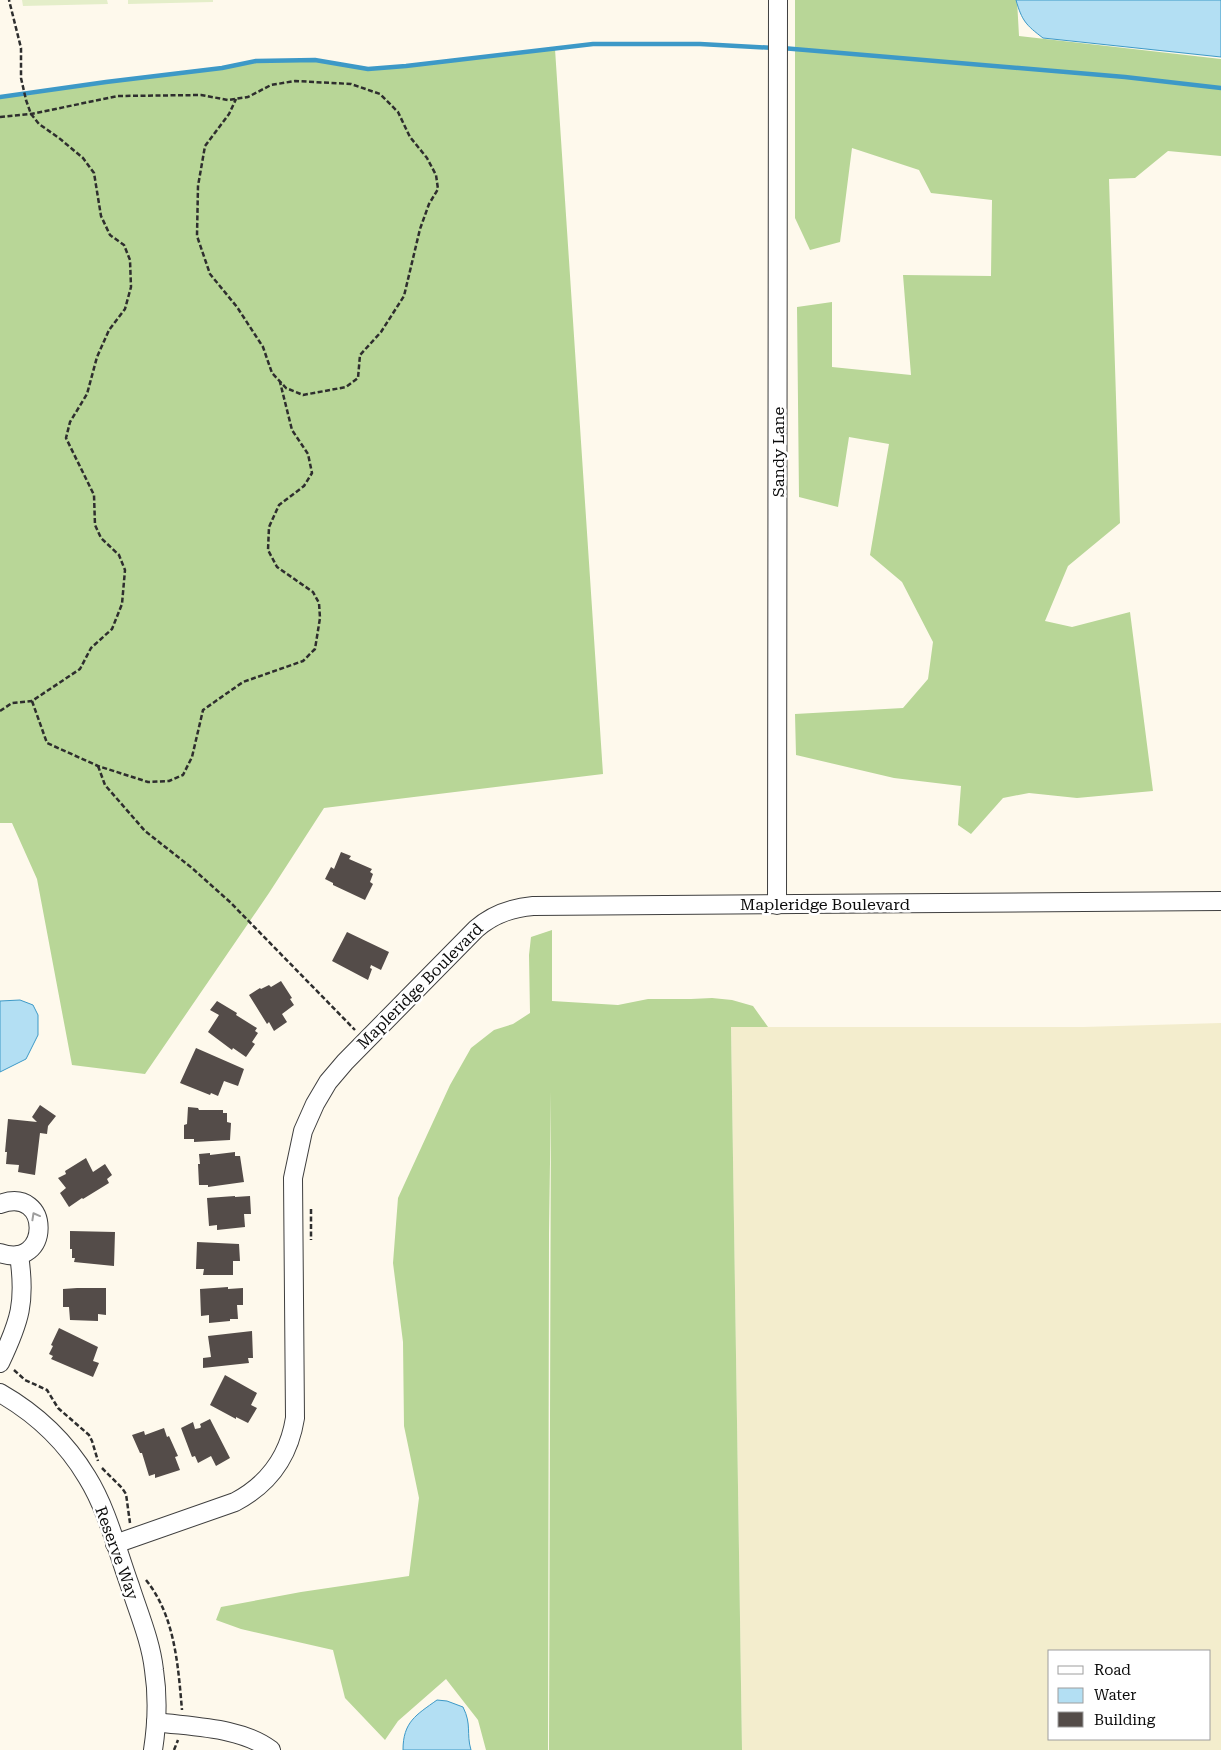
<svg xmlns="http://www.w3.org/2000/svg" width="1221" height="1750" font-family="'Roboto Serif',serif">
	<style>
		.farmland { fill: #f3edcd; fill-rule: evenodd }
		.forest { fill: #b8d697 }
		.pitch { fill: #e4eec9 }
		.water { fill: #b3dff3; stroke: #3d99c7 }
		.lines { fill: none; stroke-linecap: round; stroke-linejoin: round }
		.stream { stroke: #3d99c7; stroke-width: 4.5 }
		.building { fill: #544c49 }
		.minor-casing { stroke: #3f3f3f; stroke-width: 20 }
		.path { stroke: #2e2e2e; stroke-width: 2.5; stroke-dasharray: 5 2.5; stroke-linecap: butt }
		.minor { stroke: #fff; stroke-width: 18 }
		.oneway { stroke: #9e9e9e }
		.labels { text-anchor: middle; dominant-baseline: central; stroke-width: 5; stroke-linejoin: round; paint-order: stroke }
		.street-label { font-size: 16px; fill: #0c0c0c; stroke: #fff }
	</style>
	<rect width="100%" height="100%" fill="#fef9ec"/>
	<!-- farmland -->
	<path class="farmland" d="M 1221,1023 L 1221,1750 L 742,1750 L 731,1027 L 1083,1027 ZM 1050,1651 L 1210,1651 L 1210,1739 L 1050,1739 Z"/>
	<!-- forest -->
	<g class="forest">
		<polygon points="795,0 1017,0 1019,36 1221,59 1221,156 1168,151 1135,178 1109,179 1120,523 1068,566 1045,621 1072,627 1130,612 1153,791 1077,798 1029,793 1003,798 971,834 958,825 961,786 894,778 796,755 795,714 903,708 928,679 933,642 902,582 870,555 889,444 849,437 838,507 799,497 797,307 832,302 832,367 911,375 903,275 991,276 992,200 931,193 919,170 852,148 840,242 810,250 795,218"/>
		<polygon points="555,49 603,774 324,808 269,893 145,1074 72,1065 37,879 12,823 0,823 0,97 106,82 222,68 256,61 315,60 368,69"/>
		<polygon points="552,930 552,1001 618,1005 648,999 691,999 712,998 732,1000 753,1006 768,1027 731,1027 742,1750 549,1750 551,1091 549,1234 548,1750 486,1750 478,1720 446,1679 398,1721 385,1740 345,1698 333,1650 241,1629 216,1620 221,1607 301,1592 409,1576 419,1498 404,1426 403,1342 393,1263 398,1198 450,1085 471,1048 494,1030 513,1024 530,1013 529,955 531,937"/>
	</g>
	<!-- pitch -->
	<g class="pitch">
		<polygon points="22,0 107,0 108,4 23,6"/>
		<polygon points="128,0 213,0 213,2 128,4"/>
	</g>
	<!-- water -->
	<g class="water">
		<path d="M 1016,0 L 1221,0 L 1221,57 L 1043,38 C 1026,25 1022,21 1016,0 Z"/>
		<polygon points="20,1000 33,1005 38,1015 38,1035 26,1059 0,1072 0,1001"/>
		<path d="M 437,1700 L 447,1701 L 463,1707 C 472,1725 466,1733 471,1750 L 403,1750 C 403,1722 416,1715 437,1700 Z"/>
	</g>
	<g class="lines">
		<!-- stream -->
		<g class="stream">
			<polyline points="782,48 1125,77 1221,88"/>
			<polyline points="0,97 106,82 222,68 256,61 315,60 368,69 406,66 593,44 700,44 774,48"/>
		</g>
	</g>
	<!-- building -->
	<g class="building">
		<polygon points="341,852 351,856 349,859 372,869 370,872 373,874 370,882 373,884 365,900 333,885 333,883 325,879 331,867 334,869"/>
		<polygon points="347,932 389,952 381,970 371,965 370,968 372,969 368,980 332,961"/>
		<polygon points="281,981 292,998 290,999 294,1005 282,1014 287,1022 274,1031 269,1022 267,1024 249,995 260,988 261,989 269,985 271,987"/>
		<polygon points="217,1001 237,1013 236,1015 257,1028 255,1031 258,1033 252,1042 255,1044 246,1057 233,1048 232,1050 208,1032 219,1015 210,1010"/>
		<polygon points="196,1048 244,1069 238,1086 224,1081 218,1096 211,1093 210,1095 180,1083"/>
		<polygon points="40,1105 56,1116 48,1126 47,1134 40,1133 35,1175 18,1172 19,1165 6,1164 7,1152 5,1152 8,1119 37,1122 32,1117"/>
		<polygon points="188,1107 198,1108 199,1110 223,1110 223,1113 227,1113 227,1122 231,1123 230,1140 194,1142 194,1139 184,1139 184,1125 187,1124"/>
		<polygon points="235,1152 235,1156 240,1156 244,1182 208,1187 208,1185 199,1185 198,1164 200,1164 199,1154 210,1153 210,1155"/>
		<polygon points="86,1158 93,1172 105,1164 112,1175 107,1179 109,1183 83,1199 82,1198 69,1207 60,1193 66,1188 58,1178 66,1174 65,1171"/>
		<polygon points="235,1196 235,1197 250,1196 251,1214 244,1214 245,1227 217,1230 217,1225 209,1226 207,1198"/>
		<polygon points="70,1231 115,1232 114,1266 74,1262 75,1258 72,1258 72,1249 70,1249"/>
		<polygon points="197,1242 239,1244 240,1261 233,1261 233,1275 203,1275 204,1269 196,1269"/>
		<polygon points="228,1287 228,1289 243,1288 243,1305 237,1305 238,1319 230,1319 230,1321 209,1323 209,1315 201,1316 200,1289"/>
		<polygon points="77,1288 106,1288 106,1315 98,1314 98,1321 70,1320 69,1307 63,1307 63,1289"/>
		<polygon points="59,1328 98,1347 93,1361 99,1363 93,1377 51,1359 53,1356 49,1354 53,1346 51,1345"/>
		<polygon points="252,1331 253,1358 248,1358 249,1363 203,1368 203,1358 211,1357 208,1336"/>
		<polygon points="225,1375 257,1393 251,1405 257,1408 248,1423 236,1417 236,1419 210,1405"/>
		<polygon points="210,1419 230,1458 216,1466 211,1456 198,1463 195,1456 192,1457 181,1428 193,1422 195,1429 200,1428 201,1427 200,1424"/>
		<polygon points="164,1428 167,1437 169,1436 178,1456 175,1457 180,1470 155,1478 155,1474 149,1476 142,1453 140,1453 132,1435 144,1431 145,1435"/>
	</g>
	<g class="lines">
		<!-- minor casing -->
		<g class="minor-casing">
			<g id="minor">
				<polyline points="777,905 778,0"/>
				<path d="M 0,1204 C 52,1185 51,1271 0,1253"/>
				<path d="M 0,1363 C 20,1321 26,1302 19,1255"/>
				<path d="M 0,1393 C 35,1413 66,1442 87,1477 C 107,1509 117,1550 130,1586 C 139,1614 151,1642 154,1670 C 158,1696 157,1724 153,1750"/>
				<path d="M 115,1544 L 235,1502 C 269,1484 289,1456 295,1418 L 293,1178 L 303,1131 L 315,1104 L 328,1082 L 345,1062 L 476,929 C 493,914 511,908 533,906 L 1221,901"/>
				<path d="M 156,1722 C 192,1727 241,1727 271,1750"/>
			</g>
		</g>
		<!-- path -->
		<g class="path">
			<polyline points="0,117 31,114 118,96 201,95 228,100 248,97 271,85 295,81 351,84 380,94 398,112 410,137 427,158 436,175 438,189 429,204 420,229 404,296 381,332 360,355 358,378 346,387 303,395 286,388 272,373 263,347 237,307 210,274 197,236 198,186 205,146 229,114 236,99"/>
			<polyline points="32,701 47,743 98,766 148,782 169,781 183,775 192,757 203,710 243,682 303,661 315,649 320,618 319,603 313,592 277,567 268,550 269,527 279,505 304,486 312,473 308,454 292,430 280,382"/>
			<polyline points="0,711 12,703 32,701 80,669 91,648 112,629 122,604 125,570 119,555 101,538 95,525 94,495 66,438 70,422 87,394 97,357 109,330 125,309 131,287 130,260 124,245 110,235 101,216 94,173 83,158 59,138 39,124 31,114 26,100 21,78 21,48 9,0"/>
			<polyline points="98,766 105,785 145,831 192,868 230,902 355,1030"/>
			<polyline points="311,1209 311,1240"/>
			<polyline points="14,1370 25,1380 47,1390 58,1408 89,1435 92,1441 98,1461"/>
			<polyline points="102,1468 122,1488 126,1494 130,1523"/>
			<path d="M 146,1580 C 175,1616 178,1665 182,1710"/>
			<polyline points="174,1750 178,1740"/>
		</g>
		<!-- minor -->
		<use href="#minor" class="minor"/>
	</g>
	<!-- one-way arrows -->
	<defs><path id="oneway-chevron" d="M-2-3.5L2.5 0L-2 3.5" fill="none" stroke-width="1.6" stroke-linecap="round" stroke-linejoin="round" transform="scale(1.25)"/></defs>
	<use class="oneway" href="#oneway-chevron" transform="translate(35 1216) rotate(-119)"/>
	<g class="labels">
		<!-- street labels -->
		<g class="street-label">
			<text transform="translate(778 452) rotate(-90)">Sandy Lane</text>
			<text x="825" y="904">Mapleridge Boulevard</text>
			<text transform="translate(420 986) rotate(-45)">Mapleridge Boulevard</text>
			<text transform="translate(117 1553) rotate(70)">Reserve Way</text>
		</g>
	</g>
	<!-- legend -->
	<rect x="1048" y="1650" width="162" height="90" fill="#ffffff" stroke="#9e9e9e"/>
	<rect x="1058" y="1666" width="25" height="8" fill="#ffffff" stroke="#9e9e9e"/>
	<text x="1094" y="1675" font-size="15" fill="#0c0c0c">Road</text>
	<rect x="1058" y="1688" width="25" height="15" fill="#b3dff3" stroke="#9e9e9e"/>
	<text x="1094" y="1700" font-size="15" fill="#0c0c0c">Water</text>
	<rect x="1058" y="1712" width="25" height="15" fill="#544c49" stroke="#9e9e9e"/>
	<text x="1094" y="1725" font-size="15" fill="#0c0c0c">Building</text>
</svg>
